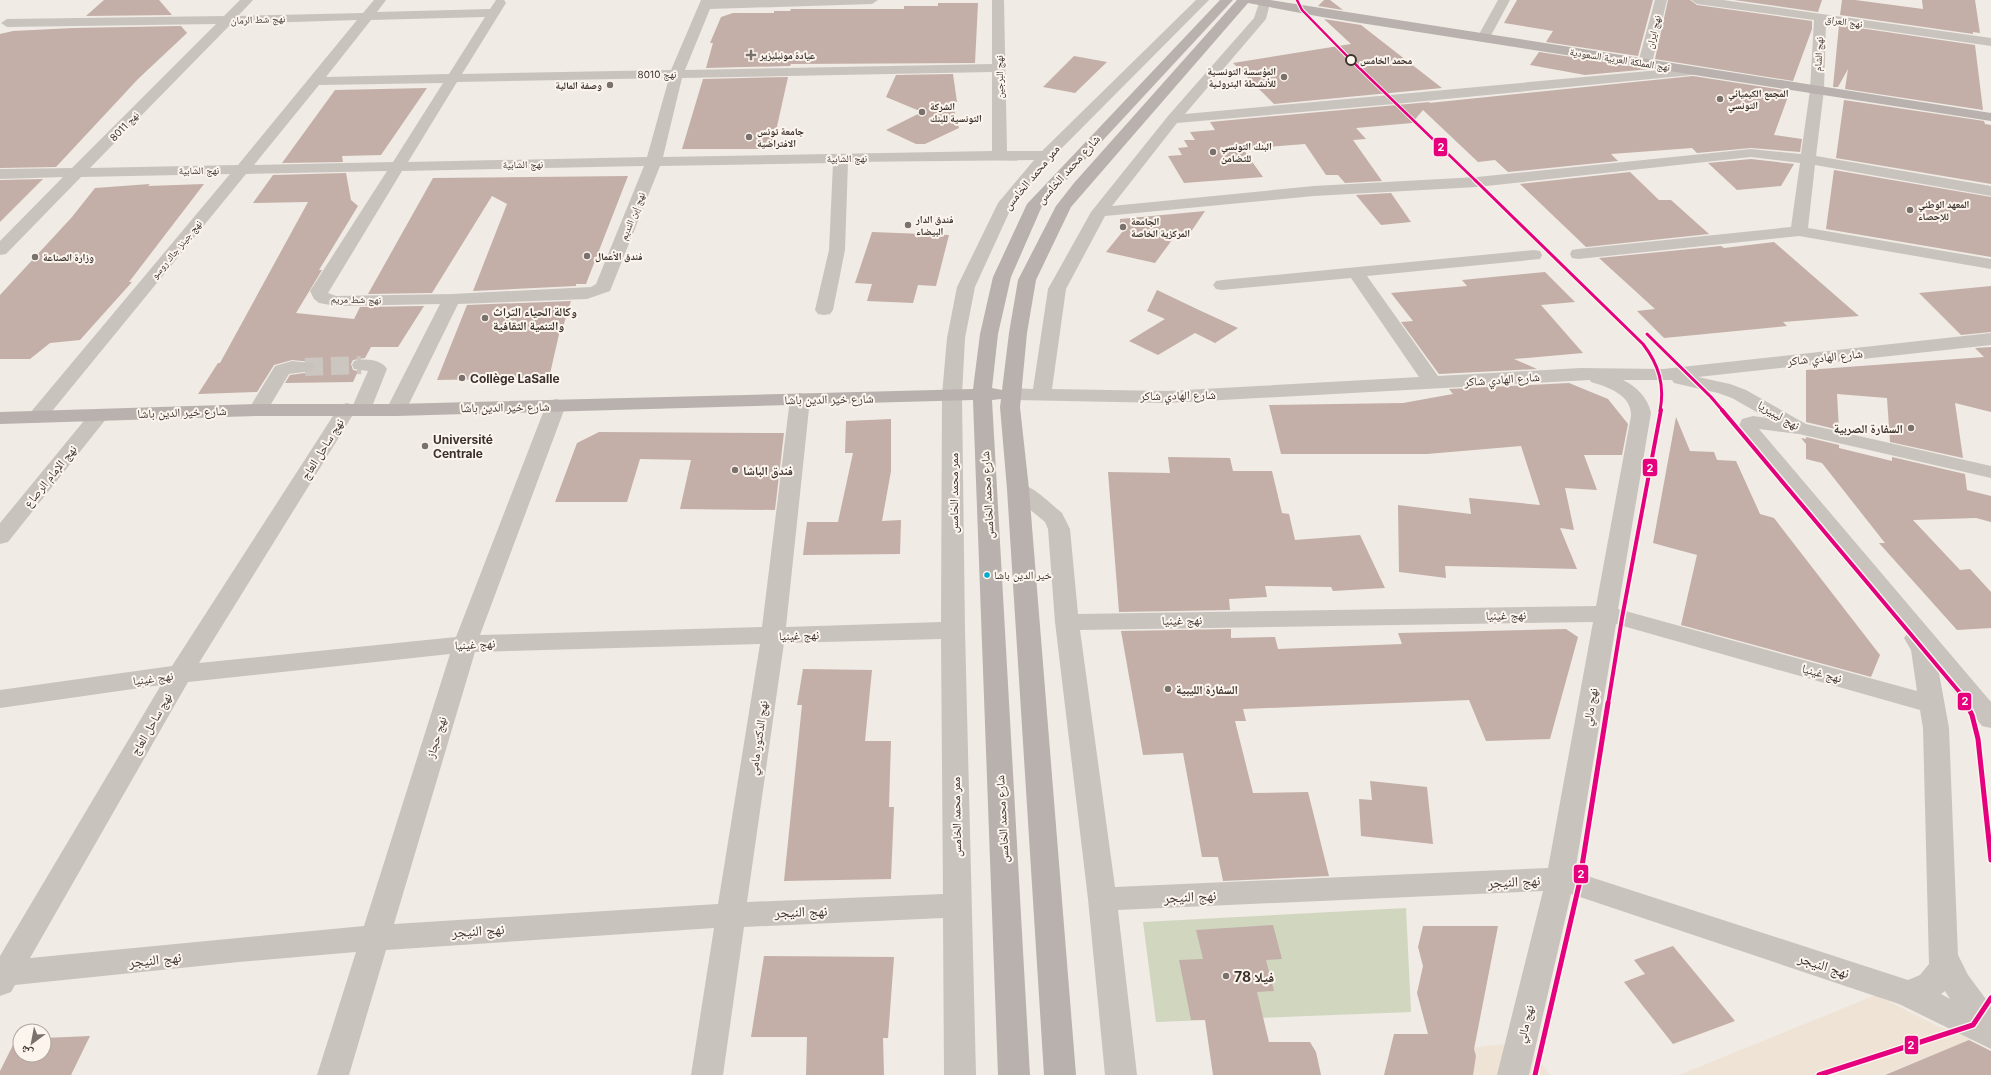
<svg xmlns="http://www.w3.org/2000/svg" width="1991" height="1075" font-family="Inter,'Noto Naskh Arabic',sans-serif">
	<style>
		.green { fill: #d1d6bf }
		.plaza { fill: #eee3d5 }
		.building { fill: #c3afa7 }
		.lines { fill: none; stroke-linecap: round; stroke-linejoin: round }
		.minor-tunnel { stroke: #ccc6c0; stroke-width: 18; stroke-dasharray: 18 8; stroke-linecap: butt }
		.minor { fill: #c9c3be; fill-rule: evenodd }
		.major { fill: #b8b1ad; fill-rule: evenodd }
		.rail-1-far3-casing { stroke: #fbf5ee; stroke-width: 4.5 }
		.rail-1-far2-casing { stroke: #fbf5ee; stroke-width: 5.5 }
		.rail-1-far1-casing { stroke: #fbf5ee; stroke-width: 7 }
		.rail-1-casing { stroke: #fbf5ee; stroke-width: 8 }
		.rail-1-far3 { stroke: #e5007d; stroke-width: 2.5 }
		.rail-1-far2 { stroke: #e5007d; stroke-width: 3 }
		.rail-1-far1 { stroke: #e5007d; stroke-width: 4 }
		.rail-1 { stroke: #e5007d; stroke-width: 5 }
		.poi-dot { fill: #7a716c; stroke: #fbf5ee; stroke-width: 1.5 }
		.stop-dot { fill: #fbf5ee; stroke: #3b302b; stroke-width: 2 }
		.bus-dot { fill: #00a9ce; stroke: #fbf5ee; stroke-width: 1.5 }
		.labels { text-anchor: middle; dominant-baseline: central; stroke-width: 4; stroke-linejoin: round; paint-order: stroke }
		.far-street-label { font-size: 10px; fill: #3b302b; stroke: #fbf5ee }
		.far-poi-label { font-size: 10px; font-weight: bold; fill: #3b302b; stroke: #fbf5ee; text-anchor: start }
		.far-stop-label { font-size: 10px; font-weight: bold; fill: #3b302b; stroke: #fbf5ee; text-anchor: start }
		.bus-label { font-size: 11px; fill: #3b302b; stroke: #fbf5ee; text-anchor: start }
		.street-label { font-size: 12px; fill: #3b302b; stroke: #fbf5ee }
		.poi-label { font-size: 12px; font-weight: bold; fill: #3b302b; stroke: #fbf5ee; text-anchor: start }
		.near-street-label { font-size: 14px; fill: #3b302b; stroke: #fbf5ee }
		.near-poi-label { font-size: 14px; font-weight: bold; fill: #3b302b; stroke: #fbf5ee; text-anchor: start }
		.line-badge { stroke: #fbf5ee; stroke-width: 1.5 }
		.badge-label { font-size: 11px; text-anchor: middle; font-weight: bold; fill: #fff }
	</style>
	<rect width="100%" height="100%" fill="#f0ebe5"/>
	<!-- green -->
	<polygon class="green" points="1406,908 1411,1012 1156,1022 1143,922"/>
	<!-- plaza -->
	<g class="plaza">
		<polygon points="1876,995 1939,1027 1977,1037 1883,1075 1679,1075"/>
		<polygon points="1521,1042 1539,1060 1550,1075 1463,1075 1470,1048"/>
	</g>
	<!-- building -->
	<g class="building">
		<polygon points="104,0 159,0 172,15 86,16"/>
		<polygon points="1324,0 1330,0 1343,10 1318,6"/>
		<polygon points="1517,0 1653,0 1638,56 1546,42 1553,31 1504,23"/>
		<polygon points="1668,0 1690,0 1697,5 1812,21 1812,29 1793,81 1655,59"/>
		<polygon points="1734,0 1822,0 1818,12"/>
		<polygon points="1842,0 1855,0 1923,9 1922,0 1975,0 1980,33 1973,32 1973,34 1840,15"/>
		<polygon points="938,3 978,3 975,63 791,64 790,66 706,68 713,43 710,43 721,17 733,13 774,13 774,11 790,11 791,9 904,9 904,6 938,6"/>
		<polygon points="1324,19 1361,25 1442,88 1274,104 1233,63 1351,44"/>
		<polygon points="1839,25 1975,45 1983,110 1845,89 1848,69 1838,87 1833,87"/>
		<polygon points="181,26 187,33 138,79 56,167 0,168 0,34 13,31 73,28"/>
		<polygon points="1539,52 1650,69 1585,75 1530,65"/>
		<polygon points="1074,56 1107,62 1075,93 1043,87"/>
		<polygon points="953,74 957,102 952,102 959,128 925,144 916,144 886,130 922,112 886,97 896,75"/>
		<polygon points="1693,76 1790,91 1774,135 1802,139 1800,152 1751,148 1697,153 1692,148 1611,154 1618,161 1508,172 1495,160 1478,162 1423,110 1412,123 1356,128 1366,139 1353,140 1382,181 1345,183 1338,175 1326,175 1305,144 1243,149 1263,177 1184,183 1168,156 1182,155 1178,148 1188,147 1184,140 1195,140 1190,132 1215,130 1210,122 1430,102 1429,103"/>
		<polygon points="788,77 772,149 682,149 703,79"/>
		<polygon points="427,88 381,155 342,156 343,162 282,163 335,90"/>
		<polygon points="1844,100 1984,121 1985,124 1991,125 1991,184 1836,158"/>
		<polygon points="1751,159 1794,164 1781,186 1737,190 1708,163"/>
		<polygon points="1834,170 1991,197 1991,257 1826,229"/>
		<polygon points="1630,172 1659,200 1671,200 1709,234 1586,247 1520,184"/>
		<polygon points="346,173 351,200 358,206 319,270 322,270 296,313 354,319 360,307 424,306 398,347 371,347 365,358 353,360 351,364 353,370 358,371 353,382 285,383 290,375 312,372 315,368 312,362 292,360 274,365 257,392 198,394 218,363 220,363 308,202 253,203 273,175"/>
		<polygon points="628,176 586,284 576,284 576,286 473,291 507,204 492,196 432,293 368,294 433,178"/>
		<polygon points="43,179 0,222 0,180"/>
		<polygon points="150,184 148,186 204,184 129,282 132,282 80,340 50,343 30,359 0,359 0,295 72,217 95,188"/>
		<polygon points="1391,193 1411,222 1381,225 1356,195"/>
		<polygon points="1205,211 1186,239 1175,236 1155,263 1106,252 1127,226 1120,225 1120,219"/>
		<polygon points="872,232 949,235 936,286 918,285 913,303 867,301 872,284 855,283"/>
		<polygon points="1774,242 1859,316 1783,322 1787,326 1664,338 1637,311 1655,309 1599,258 1721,246 1724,248"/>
		<polygon points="1545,272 1575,302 1541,305 1583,353 1514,359 1537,369 1439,374 1401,322 1413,321 1391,293 1467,286 1462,280"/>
		<polygon points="1991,286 1991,332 1961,335 1919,293"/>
		<polygon points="1157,290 1199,310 1238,328 1215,343 1195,333 1158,355 1129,341 1165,319 1147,311"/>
		<polygon points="571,301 562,330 560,330 549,378 437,380 467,305"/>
		<polygon points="1991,347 1991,412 1955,403 1963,458 1890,442 1887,398 1837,394 1839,430 1806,422 1806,370 1984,357 1975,348"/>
		<polygon points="1569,383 1608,399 1628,424 1622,455 1584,455 1597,490 1565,488 1574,530 1560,528 1577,569 1445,566 1446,578 1399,572 1398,505 1471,514 1469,498 1540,505 1521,446 1427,454 1281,454 1269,405 1403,403 1453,394 1449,389"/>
		<polygon points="1676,417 1690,451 1714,452 1717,460 1736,461 1760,514 1774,518 1880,655 1871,677 1681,625 1697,555 1653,543"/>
		<polygon points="891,419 891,471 882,521 901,520 900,554 803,555 807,522 838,522 853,453 845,453 846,421"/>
		<polygon points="599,432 784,433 775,510 680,509 691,460 640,459 627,502 555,502 577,443"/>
		<polygon points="1806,437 1839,445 1839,448 1892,461 1892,457 1965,474 1967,490 1991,496 1991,522 1976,518 1913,520 1960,570 1970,569 1991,592 1991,628 1957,630 1879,543 1885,543 1822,463 1806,459 1806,444 1801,438 1806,439"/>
		<polygon points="1168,457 1230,458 1233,471 1272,471 1282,513 1289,514 1295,540 1360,535 1385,588 1333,591 1331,587 1265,586 1267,597 1229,599 1230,610 1119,612 1108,472 1170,473"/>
		<polygon points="1231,629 1231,638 1275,637 1278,649 1402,644 1398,633 1566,629 1578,637 1550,739 1486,741 1469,700 1243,709 1246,721 1235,721 1253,793 1308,792 1329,876 1223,881 1218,857 1202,857 1183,753 1143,755 1121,631"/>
		<polygon points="803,669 872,670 865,741 891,741 889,807 894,807 891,879 784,881 802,705 797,705"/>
		<polygon points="1370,781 1427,787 1433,844 1361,836 1359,799 1372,800"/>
		<polygon points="1273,925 1282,959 1266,960 1274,991 1257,992 1269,1042 1310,1042 1316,1052 1321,1075 1213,1075 1205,1020 1191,1020 1179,960 1203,959 1196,930"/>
		<polygon points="1423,926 1498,926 1474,1049 1476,1056 1473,1075 1384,1075 1394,1034 1428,1034 1417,993 1423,966 1418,947"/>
		<polygon points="1673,946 1735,1021 1673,1044 1624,982 1645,974 1634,960"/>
		<polygon points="764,956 894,957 888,1038 883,1038 884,1075 806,1075 807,1037 751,1037"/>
		<polygon points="90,1036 71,1075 0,1075 0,1071 16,1039 20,1039 20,1055 44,1055 44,1038"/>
		<polygon points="1969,1040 1991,1051 1991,1075 1885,1075"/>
	</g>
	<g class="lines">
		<!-- minor-tunnel -->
		<polyline class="minor-tunnel" points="305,367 361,365"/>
		<!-- minor -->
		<g class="minor">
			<path d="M 240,0 L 253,0 L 238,16 L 363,13 L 374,0 L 386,0 L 377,12 L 490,9 L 496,0 L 504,0 L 506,3 L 462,74 L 671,70 L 701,0 L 878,0 L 872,4 L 710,9 L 685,70 L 992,64 L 992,0 L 1004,0 L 1007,151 L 1042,151 L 1196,0 L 1209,0 L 1051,159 L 1013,204 L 975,287 L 965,338 L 962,395 L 965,630 L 976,1075 L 944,1075 L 943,918 L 744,927 L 723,1075 L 691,1075 L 714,928 L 386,950 L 349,1075 L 317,1075 L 356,952 L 239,962 L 15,985 L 11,992 L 0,996 L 0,956 L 161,685 L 0,708 L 0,690 L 172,666 L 340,405 L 347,403 L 353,405 L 368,371 L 354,369 L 352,365 L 354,361 C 365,358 381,359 387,369 L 371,409 L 368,413 L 361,415 L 354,413 L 199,663 L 456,637 L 546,405 L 549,401 L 556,399 L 563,401 L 566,405 L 480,635 L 762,627 L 790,399 L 793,395 L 800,393 L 807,395 L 810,399 L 786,627 L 941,622 L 942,395 L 947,338 L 957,287 L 998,203 L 1034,160 L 848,162 L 845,250 L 833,310 L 830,314 L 824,315 L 818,314 L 815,310 L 829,250 L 833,163 L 660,166 L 610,291 L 587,299 L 458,304 L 406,410 L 403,414 L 396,416 L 389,414 L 386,410 L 440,304 L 336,306 L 319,303 L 314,299 L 310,291 L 387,171 L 246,174 L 44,421 L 37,423 L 30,421 L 27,417 L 30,413 L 230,174 L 81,177 L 6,254 L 0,255 L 0,241 L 63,177 L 0,179 L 0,169 L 72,168 L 216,24 L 7,27 L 1,23 L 7,19 L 224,16 ZM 485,17 L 449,74 L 326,77 L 371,20 ZM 357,20 L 238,165 L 90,168 L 231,24 ZM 992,72 L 992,151 L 663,157 L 682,78 ZM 669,78 L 647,157 L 408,162 L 457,82 ZM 443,83 L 393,162 L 254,165 L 319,85 ZM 644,166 L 596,284 L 591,287 L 452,294 L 336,296 L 328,293 L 402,171 ZM 941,639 L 943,894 L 747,902 L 784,643 ZM 760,644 L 718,904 L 394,924 L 475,652 ZM 450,654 L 364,926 L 30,958 L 188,682 Z"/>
			<path d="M 1260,0 L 1268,0 L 1270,3 L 1266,19 L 1185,114 L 1692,67 L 1697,68 L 1699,71 L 1697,74 L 1692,75 L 1394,104 L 1177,123 L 1112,206 L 1314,186 L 1477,177 L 1751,149 L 1801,154 L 1810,90 L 1814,20 L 1697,4 L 1691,0 L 1723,0 L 1991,38 L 1991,46 L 1826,22 L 1824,90 L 1816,156 L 1991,186 L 1991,196 L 1815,165 L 1808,228 L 1991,259 L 1991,269 L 1799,236 L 1578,259 L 1572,258 L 1570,254 L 1572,250 L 1578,249 L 1791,227 L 1800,163 L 1751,157 L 1477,187 L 1314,196 L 1105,216 L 1066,289 L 1052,389 L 1167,391 L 1419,377 L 1351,278 L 1222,290 L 1216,289 L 1213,285 L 1216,281 L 1222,280 L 1534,250 L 1540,251 L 1542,255 L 1540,259 L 1367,276 L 1438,376 L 1580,368 L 1663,369 L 1991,333 L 1991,345 L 1698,377 L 1730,384 L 1746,390 L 1806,424 L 1991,466 L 1991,478 L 1799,434 L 1759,429 L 1991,702 L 1991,728 L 1982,726 L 1939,673 L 1949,728 L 1958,955 L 1968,975 L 1991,1006 L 1991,1049 L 1899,1004 L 1571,894 L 1529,1075 L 1497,1075 L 1543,891 L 1118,910 L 1137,1075 L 1105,1075 L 1088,899 L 1055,622 L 1048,529 L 1045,522 L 1011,494 L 1007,489 L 1011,484 C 1029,480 1048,502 1062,513 L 1070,529 L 1078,614 L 1596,606 L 1631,416 C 1632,395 1608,387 1591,382 L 1590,380 L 1167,403 L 1011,400 L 1004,398 L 1001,394 L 1004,390 L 1011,388 L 1033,389 L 1048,289 L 1091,212 L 1168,116 L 1254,18 ZM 1623,380 L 1672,380 L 1674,383 L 1718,393 L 1732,398 L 1767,418 L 1753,416 L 1742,419 L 1738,428 L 1907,634 L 1904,638 L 1911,650 L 1917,691 L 1618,609 L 1651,413 C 1648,398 1637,387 1623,380 ZM 1593,622 L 1548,868 L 1115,887 L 1080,630 ZM 1616,624 L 1920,710 L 1923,728 L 1929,964 L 1920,975 L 1908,980 L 1575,872 ZM 1945,991 L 1950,999 L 1941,994 Z"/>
			<polygon points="1498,0 1510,0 1488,41 1478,41 1477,38"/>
			<polygon points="1655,0 1667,0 1652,63 1650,66 1640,66 1638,63"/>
			<polygon points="292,361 312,363 314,367 312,371 289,374 265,414 258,416 251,414 248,410 275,366"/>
			<polygon points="99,409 106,411 109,415 106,419 8,542 0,544 0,523 92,411"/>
		</g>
		<!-- major -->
		<polygon class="major" points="1220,0 1233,0 1042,206 1011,277 998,334 992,388 1002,390 1009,333 1018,280 1056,206 1074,183 1237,0 1270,0 1991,113 1991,121 1322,17 1248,3 1071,207 1036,280 1027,333 1020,407 1029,489 1076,1075 1044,1075 1007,489 1000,407 1001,399 992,400 1030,1075 998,1075 973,400 396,416 258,416 0,424 0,412 258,404 396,404 973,389 980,334 993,277 1027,204"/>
		<!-- rail-1-far3 casing -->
		<g class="rail-1-far3-casing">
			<polyline id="rail-1-far3" points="1297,0 1302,10 1348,57 1476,181"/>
		</g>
		<!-- rail-1-far2 casing -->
		<g class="rail-1-far2-casing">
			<g id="rail-1-far2">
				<path d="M 1475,180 L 1643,344 C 1659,365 1665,385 1660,411"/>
				<polyline points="1647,334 1711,397 1723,411"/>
			</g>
		</g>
		<!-- rail-1-far1 casing -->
		<g class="rail-1-far1-casing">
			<g id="rail-1-far1">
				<polyline points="1722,410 1961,694 1966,704"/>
				<polyline points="1608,704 1622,618 1661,410"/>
			</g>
		</g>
		<!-- rail-1 casing -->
		<g class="rail-1-casing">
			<g id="rail-1">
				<polyline points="1966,703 1972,715 1978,739 1991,860"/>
				<polyline points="1535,1075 1579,885 1608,703"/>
				<polyline points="1819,1075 1973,1025 1991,998"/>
			</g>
		</g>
		<!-- rail-1-far3 -->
		<use href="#rail-1-far3" class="rail-1-far3"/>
		<!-- rail-1-far2 -->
		<use href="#rail-1-far2" class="rail-1-far2"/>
		<!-- rail-1-far1 -->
		<use href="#rail-1-far1" class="rail-1-far1"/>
		<!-- rail-1 -->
		<use href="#rail-1" class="rail-1"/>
	</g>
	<!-- markers -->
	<g class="poi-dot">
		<path d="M749 49h4v4h4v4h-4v4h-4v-4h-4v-4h4z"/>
		<circle cx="1284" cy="77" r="4"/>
		<circle cx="610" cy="85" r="4"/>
		<circle cx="1720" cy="99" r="4"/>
		<circle cx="922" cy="112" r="4"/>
		<circle cx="749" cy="137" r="4"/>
		<circle cx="1213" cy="152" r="4"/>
		<circle cx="1910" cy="210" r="4"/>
		<circle cx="908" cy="225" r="4"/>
		<circle cx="1123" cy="227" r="4"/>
		<circle cx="587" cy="256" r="4"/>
		<circle cx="35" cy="257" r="4"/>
		<circle cx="485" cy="318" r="4"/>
		<circle cx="462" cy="378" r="4"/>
		<circle cx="1911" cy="428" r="4"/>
		<circle cx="425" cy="446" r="4"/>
		<circle cx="735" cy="470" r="4"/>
		<circle cx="1168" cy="689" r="4"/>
		<circle cx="1226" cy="976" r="4"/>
	</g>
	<circle class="stop-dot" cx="1351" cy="60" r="5"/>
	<circle class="bus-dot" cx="987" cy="575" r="3.5"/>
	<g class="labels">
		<!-- far-street labels -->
		<g class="far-street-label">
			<text transform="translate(258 19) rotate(-2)">نهج شط الرمان</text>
			<text transform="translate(1844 21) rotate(8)">نهج العراق</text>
			<text transform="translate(1653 32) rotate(-76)">نهج ايران</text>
			<text transform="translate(1818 54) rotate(-87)">نهج الشام</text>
			<text transform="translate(1620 59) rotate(9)">نهج المملكة العربية السعودية</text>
			<text transform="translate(657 74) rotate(-1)">نهج 8010</text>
			<text transform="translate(999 77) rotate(-91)">نهج البرجين</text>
			<text transform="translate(124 126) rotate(-46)">نهج 8011</text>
			<text transform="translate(847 158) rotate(-1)">نهج الشابية</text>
			<text transform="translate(523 164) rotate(-1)">نهج الشابية</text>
			<text transform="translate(199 170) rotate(-1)">نهج الشابية</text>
			<text transform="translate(632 216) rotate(-68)">نهج إبن النديم</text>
			<text transform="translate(176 249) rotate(-50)">نهج جينز جاك روسو</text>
			<text transform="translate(356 299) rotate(1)">نهج شط مريم</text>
		</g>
		<!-- far-poi labels -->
		<g class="far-poi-label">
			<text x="760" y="55">عيادة مونبليزير</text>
			<text x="1276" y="71" text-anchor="end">المؤسسة التونسـية<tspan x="1276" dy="12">للأنشـطة البترولـية</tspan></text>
			<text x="602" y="85" text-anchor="end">وصفة المالية</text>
			<text x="1728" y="93">المجمع الكيميائي<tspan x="1728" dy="12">التونسي</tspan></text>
			<text x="930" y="106">الشركة<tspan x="930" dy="12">التونسية للبنك</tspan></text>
			<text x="757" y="131">جامعة تونس<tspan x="757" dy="12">الافتراضية</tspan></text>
			<text x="1221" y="146">البنك التونسي<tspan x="1221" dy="12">للتضامن</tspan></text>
			<text x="1918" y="204">المعهد الوطني<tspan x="1918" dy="12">للإحصاء</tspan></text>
			<text x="916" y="219">فندق الدار<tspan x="916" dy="12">البيضاء</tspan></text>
			<text x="1131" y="221">الجامعة<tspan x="1131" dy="12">المركزية الخاصة</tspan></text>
			<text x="595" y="256">فندق الأعمال</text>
			<text x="43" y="257">وزارة الصناعة</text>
		</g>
		<!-- far-stop labels -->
		<g class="far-stop-label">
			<text x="1360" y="60">محمد الخامس</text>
		</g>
		<!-- bus labels -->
		<g class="bus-label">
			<text x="994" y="575">خير الدين باشا</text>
		</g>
		<!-- street labels -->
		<g class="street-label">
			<text transform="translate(1068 169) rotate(-48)">شارع محمد الخامس</text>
			<text transform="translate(1031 177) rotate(-50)">ممر محمد الخامس</text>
			<text transform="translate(1825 357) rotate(-6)">شارع الهادي شاكر</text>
			<text transform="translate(1502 379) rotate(-4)">شارع الهادي شاكر</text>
			<text transform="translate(1178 395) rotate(-1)">شارع الهادي شاكر</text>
			<text transform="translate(829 399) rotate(-1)">شارع خير الدين باشا</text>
			<text transform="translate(505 407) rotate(-1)">شارع خير الدين باشا</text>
			<text transform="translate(182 412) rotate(-2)">شارع خير الدين باشا</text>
			<text transform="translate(1779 415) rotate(30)">نهج ليبيريا</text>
			<text transform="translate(322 449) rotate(-58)">نهج ساحل العاج</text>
			<text transform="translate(50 476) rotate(-51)">نهج الإمام الرصاع</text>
			<text transform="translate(953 493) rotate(-90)">ممر محمد الخامس</text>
			<text transform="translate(987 495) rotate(-93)">شارع محمد الخامس</text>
			<text transform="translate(1506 615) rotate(-1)">نهج غينيا</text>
			<text transform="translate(1182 620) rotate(-1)">نهج غينيا</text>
			<text transform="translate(799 635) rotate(-2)">نهج غينيا</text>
			<text transform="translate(475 644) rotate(-3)">نهج غينيا</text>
			<text transform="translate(1822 673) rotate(15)">نهج غينيا</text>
			<text transform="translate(153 678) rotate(-8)">نهج غينيا</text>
			<text transform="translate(1590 707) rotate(-80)">نهج مالي</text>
			<text transform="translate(151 724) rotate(-60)">نهج ساحل العاج</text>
			<text transform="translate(436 737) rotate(-73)">نهج حجاز</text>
			<text transform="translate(758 738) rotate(-82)">نهج الدكتور مامي</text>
			<text transform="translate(956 817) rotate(-91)">ممر محمد الخامس</text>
			<text transform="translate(1002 819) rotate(-93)">شارع محمد الخامس</text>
			<text transform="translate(1525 1024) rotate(-76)">نهج مالي</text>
		</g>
		<!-- poi labels -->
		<g class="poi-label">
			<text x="493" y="311">وكالة الحياء التراث<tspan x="493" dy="14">والتنمية الثقافية</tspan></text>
			<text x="470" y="378">Collège LaSalle</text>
			<text x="1903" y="428" text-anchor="end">السفارة الصربية</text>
			<text x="433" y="439">Université<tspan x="433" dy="14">Centrale</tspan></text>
			<text x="743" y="470">فندق الباشا</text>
			<text x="1176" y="689">السفارة الليبية</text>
		</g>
		<!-- near-street labels -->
		<g class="near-street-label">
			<text transform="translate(1514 881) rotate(-3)">نهج النيجر</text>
			<text transform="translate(1190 896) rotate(-3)">نهج النيجر</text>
			<text transform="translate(801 911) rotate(-2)">نهج النيجر</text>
			<text transform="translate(478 930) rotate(-4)">نهج النيجر</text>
			<text transform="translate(155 959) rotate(-6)">نهج النيجر</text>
			<text transform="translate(1824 965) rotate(18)">نهج النيجر</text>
		</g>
		<!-- near-poi labels -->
		<g class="near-poi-label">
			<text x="1234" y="976">فيلا 78</text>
		</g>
	</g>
	<g class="line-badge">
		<rect x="1433" y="137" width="15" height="20" rx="4" fill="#e5007d"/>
		<rect x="1642" y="458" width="16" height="19" rx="4" fill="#e5007d"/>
		<rect x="1957" y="692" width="15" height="19" rx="4" fill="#e5007d"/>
		<rect x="1573" y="864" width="16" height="20" rx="4" fill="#e5007d"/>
		<rect x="1904" y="1035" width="15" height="20" rx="4" fill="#e5007d"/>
	</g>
	<g class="badge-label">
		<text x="1441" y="151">2</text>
		<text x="1650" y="472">2</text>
		<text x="1965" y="705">2</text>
		<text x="1581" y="878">2</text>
		<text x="1911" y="1049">2</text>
	</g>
	<!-- north arrow -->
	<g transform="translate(32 1043) rotate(212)"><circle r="19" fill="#fbf5ee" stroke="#aea6a0"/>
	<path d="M0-3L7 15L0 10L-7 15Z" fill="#7a716c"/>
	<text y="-6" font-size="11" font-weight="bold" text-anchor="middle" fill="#3b302b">ش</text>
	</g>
</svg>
